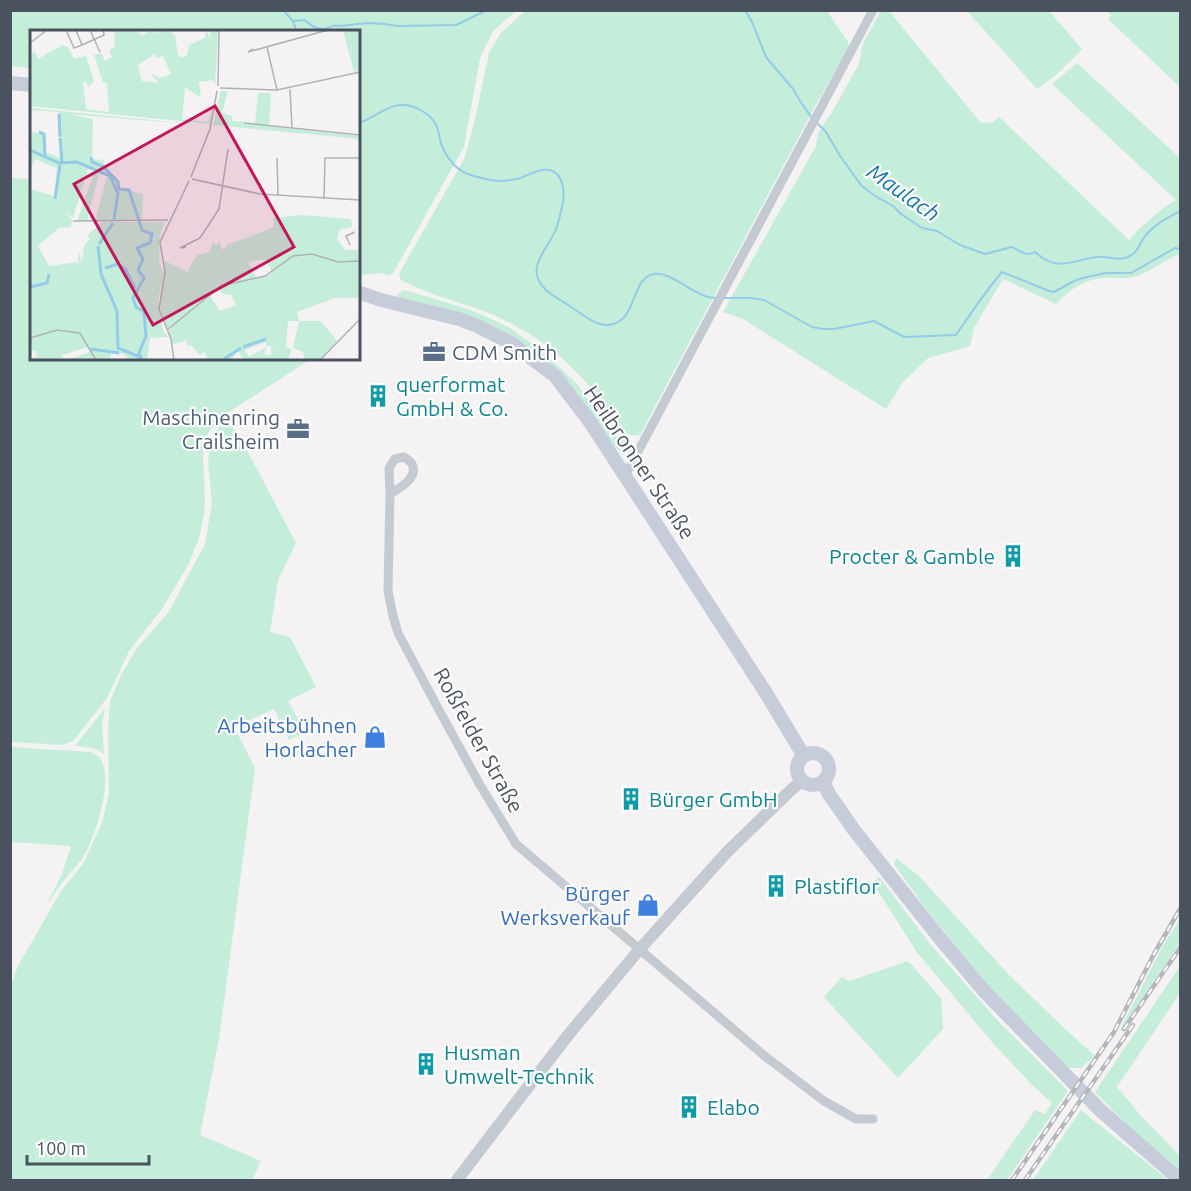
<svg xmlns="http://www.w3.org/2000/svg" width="1191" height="1191" font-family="Ubuntu,sans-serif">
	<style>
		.green { fill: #c4eeda }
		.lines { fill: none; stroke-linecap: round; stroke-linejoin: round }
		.stream { stroke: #93cbe9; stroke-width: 2 }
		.minor { stroke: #c4cad2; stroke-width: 9 }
		.tertiary { stroke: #c4cad2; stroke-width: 12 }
		.secondary { stroke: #c6ccd9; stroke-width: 14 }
		.rail-casing { stroke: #b4b6bc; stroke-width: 4.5 }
		.rail { stroke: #fff; stroke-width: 2; stroke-dasharray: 7; stroke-linecap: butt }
		.labels { text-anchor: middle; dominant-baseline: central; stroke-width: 4.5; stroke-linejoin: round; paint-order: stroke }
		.service-label { font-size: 21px; fill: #4e5e75; stroke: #fff; text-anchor: start }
		.culture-label { font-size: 21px; fill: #0d838f; stroke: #fff; text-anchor: start }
		.street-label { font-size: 21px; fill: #4a525f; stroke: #fff }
		.shop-label { font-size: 21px; fill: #366cbe; stroke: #fff; text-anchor: end }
		.water-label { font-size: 22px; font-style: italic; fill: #1474a8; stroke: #fff }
		.inset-river { fill: none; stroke: #93cbe9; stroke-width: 3 }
		.inset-road { fill: none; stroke: #b0b2b7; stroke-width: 1.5 }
		.view { fill: #c2185b; fill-opacity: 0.15; stroke: #c2185b; stroke-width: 3 }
		.inset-edge { fill: none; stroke: #4a525f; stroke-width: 3 }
	</style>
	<rect width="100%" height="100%" fill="#f4f2f2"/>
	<!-- green -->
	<g class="green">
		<path d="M 881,10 L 889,11 L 981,123 L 993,122 L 999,117 L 1129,240 L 1139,229 L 1162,209 L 1176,200 L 1052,84 L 1077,63 L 1180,158 L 1180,254 C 1164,259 1150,273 1133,277 C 1124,279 1114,277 1105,278 C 1084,279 1069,290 1056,304 L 1003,279 L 974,328 L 970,346 L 928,358 L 903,382 L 886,409 L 743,319 L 723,312 L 816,146 L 818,134 L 825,122 L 831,114 L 858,66 L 861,55 L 862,46 Z"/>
		<polygon points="10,11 11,10 516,11 493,31 480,58 464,147 393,273 389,276 381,273 359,275 358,32 32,32 31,68 11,66"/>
		<path d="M 525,11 L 827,11 L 848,42 L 849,47 L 813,110 L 640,435 C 611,439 605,405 590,387 C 581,376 569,364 558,355 C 535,335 506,319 478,309 C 452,300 425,293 401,280 L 399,274 L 464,159 L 473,128 L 489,53 L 500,34 Z"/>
		<polygon points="967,11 1049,11 1082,49 1056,75 1037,89"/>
		<polygon points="1107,11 1180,11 1180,87 1108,19 1112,15"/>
		<polygon points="10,177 31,180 32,358 311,359 226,414 210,430 205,439 203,457 205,499 204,515 199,538 188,565 162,609 129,651 107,698 74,740 63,745 11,742 10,610 12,542 10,530"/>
		<path d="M 404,290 L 455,305 L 478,313 L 508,327 L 534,345 L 552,360 L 577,384 L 615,435 L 634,445 L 634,448 C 628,454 624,454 617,449 L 522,345 L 400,299 L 397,296 L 399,293 Z"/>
		<polygon points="226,420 239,435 296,543 278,580 270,632 290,637 316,687 288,701 305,732 289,740 274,709 234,727 255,768 219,1039 200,1135 261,1161 252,1180 11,1180 11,985 18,966 61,891 83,864 102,823 109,793 108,727 110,702 121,675 137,648 168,613 205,544 212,503 208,463 210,448 215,432"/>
		<path d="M 105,708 L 102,724 L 104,754 C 96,747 85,747 75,746 Z"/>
		<path d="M 10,747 L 91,752 C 94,754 97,755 99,757 C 115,777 96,832 86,852 C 81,862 73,869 66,878 C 59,886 53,896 47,905 L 62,874 L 71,846 L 11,842 Z"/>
		<polygon points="896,858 920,877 1009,975 1064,1028 1095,1056 1081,1068 1067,1068 985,982 925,908 894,864"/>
		<polygon points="879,877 931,945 998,1021 1068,1091 1007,1180 987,1180 1035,1110 1045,1114 1052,1103 1031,1084 992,1042 916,951 873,883"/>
		<polygon points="1180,920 1180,943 1118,1034 1163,945"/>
		<polygon points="908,961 941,998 943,1029 898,1078 824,997 842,977 849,981"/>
		<polygon points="1180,966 1180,993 1117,1087 1141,1116 1180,1156 1180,1172 1129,1127 1095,1092"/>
		<polygon points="1081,1110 1168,1180 1033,1180"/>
	</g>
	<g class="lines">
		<!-- stream -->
		<g class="stream">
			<polyline points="283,10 293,21 297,32"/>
			<polyline points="745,10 752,22 766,57 793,89 800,101 812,118"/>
			<path d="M 293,21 L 304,20 C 309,24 316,30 324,29 C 331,28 331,24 340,26 L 368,23 L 385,24 L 398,26 L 456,25 L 487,10"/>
			<path d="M 816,122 L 826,132 L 840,156 L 861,185 L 875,196 L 893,206 L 901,214 L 922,228 L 937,231 L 960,245 L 985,254 L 1012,247 C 1021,251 1026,257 1035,252 C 1058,273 1072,260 1097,257 C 1108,255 1120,264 1133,254 C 1139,250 1141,240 1146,235 C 1155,224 1169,217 1180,211"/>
			<path d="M 358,123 C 373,119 385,106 400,105 C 414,104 432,114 437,127 C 439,131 439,136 440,140 C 444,154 454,169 468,174 C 477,177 490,181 499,181 C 505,181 512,180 517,179 C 531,175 551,159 561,180 C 565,189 564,198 562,207 C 560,214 559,222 556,229 C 548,250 523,268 546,290 C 552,296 561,300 568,305 C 580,312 594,326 608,325 C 638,323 630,278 654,274 C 673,271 696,299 717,298"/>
			<path d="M 723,298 L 751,298 L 764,300 L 812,327 L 823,329 L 834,329 L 874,321 L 904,337 L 956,335 C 971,313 985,292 1002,272 L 1049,291 L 1054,292 L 1076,280 L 1087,277 L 1106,273 L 1131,273 L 1175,248 L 1180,249"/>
		</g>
		<!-- minor -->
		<g class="minor">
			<polyline points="625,476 873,10"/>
			<path d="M 390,494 C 399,488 419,478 412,464 C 410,461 407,459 404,457 L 395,459 L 389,468 L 390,494 L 388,591 L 393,616 L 398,633 L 439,710 L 480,785 L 516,844 L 766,1057 L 824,1101 L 856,1119 L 873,1119"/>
		</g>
		<!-- tertiary -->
		<polyline class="tertiary" points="457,1180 518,1100 569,1034 639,950 727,852 792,789 802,781"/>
		<!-- secondary -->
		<g class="secondary">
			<polyline points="10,83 32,85"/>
			<polyline points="358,292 381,300 459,319 475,325 511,343 555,376 590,422 764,690 804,756"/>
			<circle cx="813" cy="769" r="16"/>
			<polyline points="823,782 829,794 854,830 938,936 984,991 1100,1110 1180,1180"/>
		</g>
		<!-- rail casing -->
		<g class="rail-casing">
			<g id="rail">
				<polyline points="1124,1029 1180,948"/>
				<polyline points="1012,1180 1114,1032 1154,954 1180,909"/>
				<polyline points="1025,1180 1133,1025"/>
			</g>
		</g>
		<!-- rail -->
		<use href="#rail" class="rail"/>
	</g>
	<!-- icons -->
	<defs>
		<g id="office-bare" transform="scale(1.8)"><path d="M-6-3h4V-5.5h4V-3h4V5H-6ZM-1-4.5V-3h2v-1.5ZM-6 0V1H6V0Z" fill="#5c6f8a" stroke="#fff" stroke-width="2.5" paint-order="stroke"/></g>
		<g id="building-bare" transform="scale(1.8)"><path d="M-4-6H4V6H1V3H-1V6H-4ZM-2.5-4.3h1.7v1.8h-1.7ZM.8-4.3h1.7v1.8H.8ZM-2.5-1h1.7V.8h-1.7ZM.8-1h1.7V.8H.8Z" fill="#0f9aa8" stroke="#fff" stroke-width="2.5" paint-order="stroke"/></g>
		<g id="shop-bare" transform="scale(1.8)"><path d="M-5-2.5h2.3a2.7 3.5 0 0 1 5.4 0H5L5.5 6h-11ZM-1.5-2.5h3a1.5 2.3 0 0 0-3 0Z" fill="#3f7fe0" stroke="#fff" stroke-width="2.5" paint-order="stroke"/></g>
	</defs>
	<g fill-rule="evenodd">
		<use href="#office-bare" x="434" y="352"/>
		<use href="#building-bare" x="378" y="396"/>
		<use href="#office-bare" x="298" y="429"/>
		<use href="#building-bare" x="1013" y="556"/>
		<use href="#shop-bare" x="375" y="737"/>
		<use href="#building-bare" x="631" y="799"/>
		<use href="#building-bare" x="776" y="886"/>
		<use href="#shop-bare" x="648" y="905"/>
		<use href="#building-bare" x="426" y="1064"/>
		<use href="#building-bare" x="689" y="1107"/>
	</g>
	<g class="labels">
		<!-- service labels -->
		<g class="service-label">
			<text x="452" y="352">CDM Smith</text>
			<text x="280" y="417" text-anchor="end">Maschinenring<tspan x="280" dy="24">Crailsheim</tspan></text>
		</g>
		<!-- culture labels -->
		<g class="culture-label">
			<text x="396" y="384">querformat<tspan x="396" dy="24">GmbH &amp; Co.</tspan></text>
			<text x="995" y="556" text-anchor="end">Procter &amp; Gamble</text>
			<text x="649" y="799">Bürger GmbH</text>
			<text x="794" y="886">Plastiflor</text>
			<text x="444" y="1052">Husman<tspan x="444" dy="24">Umwelt-Technik</tspan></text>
			<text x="707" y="1107">Elabo</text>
		</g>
		<!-- street labels -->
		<g class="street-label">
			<text transform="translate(640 462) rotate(56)">Heilbronner Straße</text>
			<text transform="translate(479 740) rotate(61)">Roßfelder Straße</text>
		</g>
		<!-- shop labels -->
		<g class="shop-label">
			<text x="357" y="725">Arbeitsbühnen<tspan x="357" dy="24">Horlacher</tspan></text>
			<text x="630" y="893">Bürger<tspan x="630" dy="24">Werksverkauf</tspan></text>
		</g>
		<!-- water labels -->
		<g class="water-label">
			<text transform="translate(904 192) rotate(35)">Maulach</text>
		</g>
	</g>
	<!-- overview -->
	<g transform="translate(30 30)">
		<rect width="330" height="330" fill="#f4f2f2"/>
		<path d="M 84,0 L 107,0 L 112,6 L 121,0 L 127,3 L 138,0 L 145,5 L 148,26 L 153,27 L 157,25 L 159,15 L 175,8 L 176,0 L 181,9 L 180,0 L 188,0 L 185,55 L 183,50 L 169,52 L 171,68 L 155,57 L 153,79 L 152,89 L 178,92 L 182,79 L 180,94 L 0,76 L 0,24 L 5,22 L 8,29 L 32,15 L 38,17 L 44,29 L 56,26 L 64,51 L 58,58 L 57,52 L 53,53 L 56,79 L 79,82 L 77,53 L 73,53 L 64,25 L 71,23 L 75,31 L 82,27 L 79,20 L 85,17 ZM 125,24 L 127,28 L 133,26 L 141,44 L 130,48 L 120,43 L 129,53 L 112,51 L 108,35 ZM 313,0 L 330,0 L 330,40 L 324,42 ZM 191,61 L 198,61 L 192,83 L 202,86 L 202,91 L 225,93 L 228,63 L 241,63 L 239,96 L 330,106 L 330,109 L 183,95 ZM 0,78 L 172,95 L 37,84 L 63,89 L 62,129 L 74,130 L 74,137 L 89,150 L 90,158 L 113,164 L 112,189 L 65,191 L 77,146 L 69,143 L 57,191 L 47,191 L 65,140 L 58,139 L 43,188 L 36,182 L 42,190 L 41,197 L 29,198 L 8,216 L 19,236 L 48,232 L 49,220 L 51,230 L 46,235 L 52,231 L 54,216 L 60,209 L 57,206 L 72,192 L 135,192 L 130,205 L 129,231 L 134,244 L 128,270 L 133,300 L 138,307 L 120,308 L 117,330 L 100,330 L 93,324 L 81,323 L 80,330 L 37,330 L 60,322 L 58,317 L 32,325 L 33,330 L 0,330 L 7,326 L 5,320 L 0,322 L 0,159 L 24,166 L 27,138 L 5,129 L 0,142 L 1,102 L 15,104 L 15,122 L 33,129 L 28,82 L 3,80 L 0,93 ZM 271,185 L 321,189 L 322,197 L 310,199 L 307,209 L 315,220 L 330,220 L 330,268 L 305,268 L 267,282 L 269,291 L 291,291 L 307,311 L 311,307 L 289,330 L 275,330 L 273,322 L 263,318 L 269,291 L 258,291 L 256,317 L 262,319 L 258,330 L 214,330 L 208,321 L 201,330 L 177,330 L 175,321 L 170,325 L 161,315 L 157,316 L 157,310 L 142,315 L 139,300 L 142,297 L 137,298 L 130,279 L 135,231 L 157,242 L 167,225 L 179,222 L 183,213 L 187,215 L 189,211 L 193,220 L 197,215 L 244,197 L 243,188 ZM 227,230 L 235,230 L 243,243 L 227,249 L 218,232 ZM 189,257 L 192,264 L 201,265 L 206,275 L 190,281 L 179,264 ZM 236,312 L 236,316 L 247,317 L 241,317 L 241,325 L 234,325 L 237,317 L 219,327 L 215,320 Z" fill="#c4eeda" fill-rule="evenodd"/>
		<path class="inset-river" d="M 29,84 L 30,107M 9,102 L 14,104 L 15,126M 30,108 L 32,133M 0,120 L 29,133 L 47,132 L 80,146 L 88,164 L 84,189M 61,127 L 62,132 L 74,137 L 88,152 L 89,159 L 99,160 L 112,200 L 122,204 L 120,213 L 107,218 L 113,229 L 108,240 L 114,248 L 103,268 L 106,277 L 114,282 L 116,306 L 109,323 L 112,330M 25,169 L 30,135M 69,214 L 83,193M 68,216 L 71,244 L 87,281 L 88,318 L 110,327M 75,238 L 88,234 L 96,240 L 105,258M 0,257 L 17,253 L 19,244M 213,317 L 236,309M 61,319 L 89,323M 194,329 L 211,318"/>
		<path class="inset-road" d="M 36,0 L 44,18 L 52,15M 46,0 L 52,15 L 74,5 L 73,0M 60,0 L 70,22M 0,13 L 17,0M 237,17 L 247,60M 223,19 L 218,22 L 298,0M 188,56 L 189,0M 190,58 L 247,60 L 330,42M 260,59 L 262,98M 214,93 L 330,105M 247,128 L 248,165M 161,147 L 180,99 L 187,61M 162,149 L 230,164 L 330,170M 294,169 L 295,128 L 330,128M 43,191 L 138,190M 320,215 L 316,206 L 325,202M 156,217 L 150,218 L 170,208 L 189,179 L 198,119M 137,300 L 191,256 L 235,246 L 263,226 L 282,224 L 308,232 L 330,231M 0,308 L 27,300 L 50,303 L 66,330M 144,330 L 141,309 L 129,279 L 135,242 L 130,212 L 159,151M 290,330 L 330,289"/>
		<path class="view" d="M 185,76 L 264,217 L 123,295 L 44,154 Z"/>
		<rect width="330" height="330" class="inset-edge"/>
	</g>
	<!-- border -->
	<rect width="1191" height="1191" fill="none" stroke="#4a525f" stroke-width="24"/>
	<!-- scale -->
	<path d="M27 1155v9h122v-9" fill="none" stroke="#4a525f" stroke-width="3"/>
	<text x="36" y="1155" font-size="18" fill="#4a525f" stroke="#ffffff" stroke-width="4.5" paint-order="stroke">100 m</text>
</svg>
